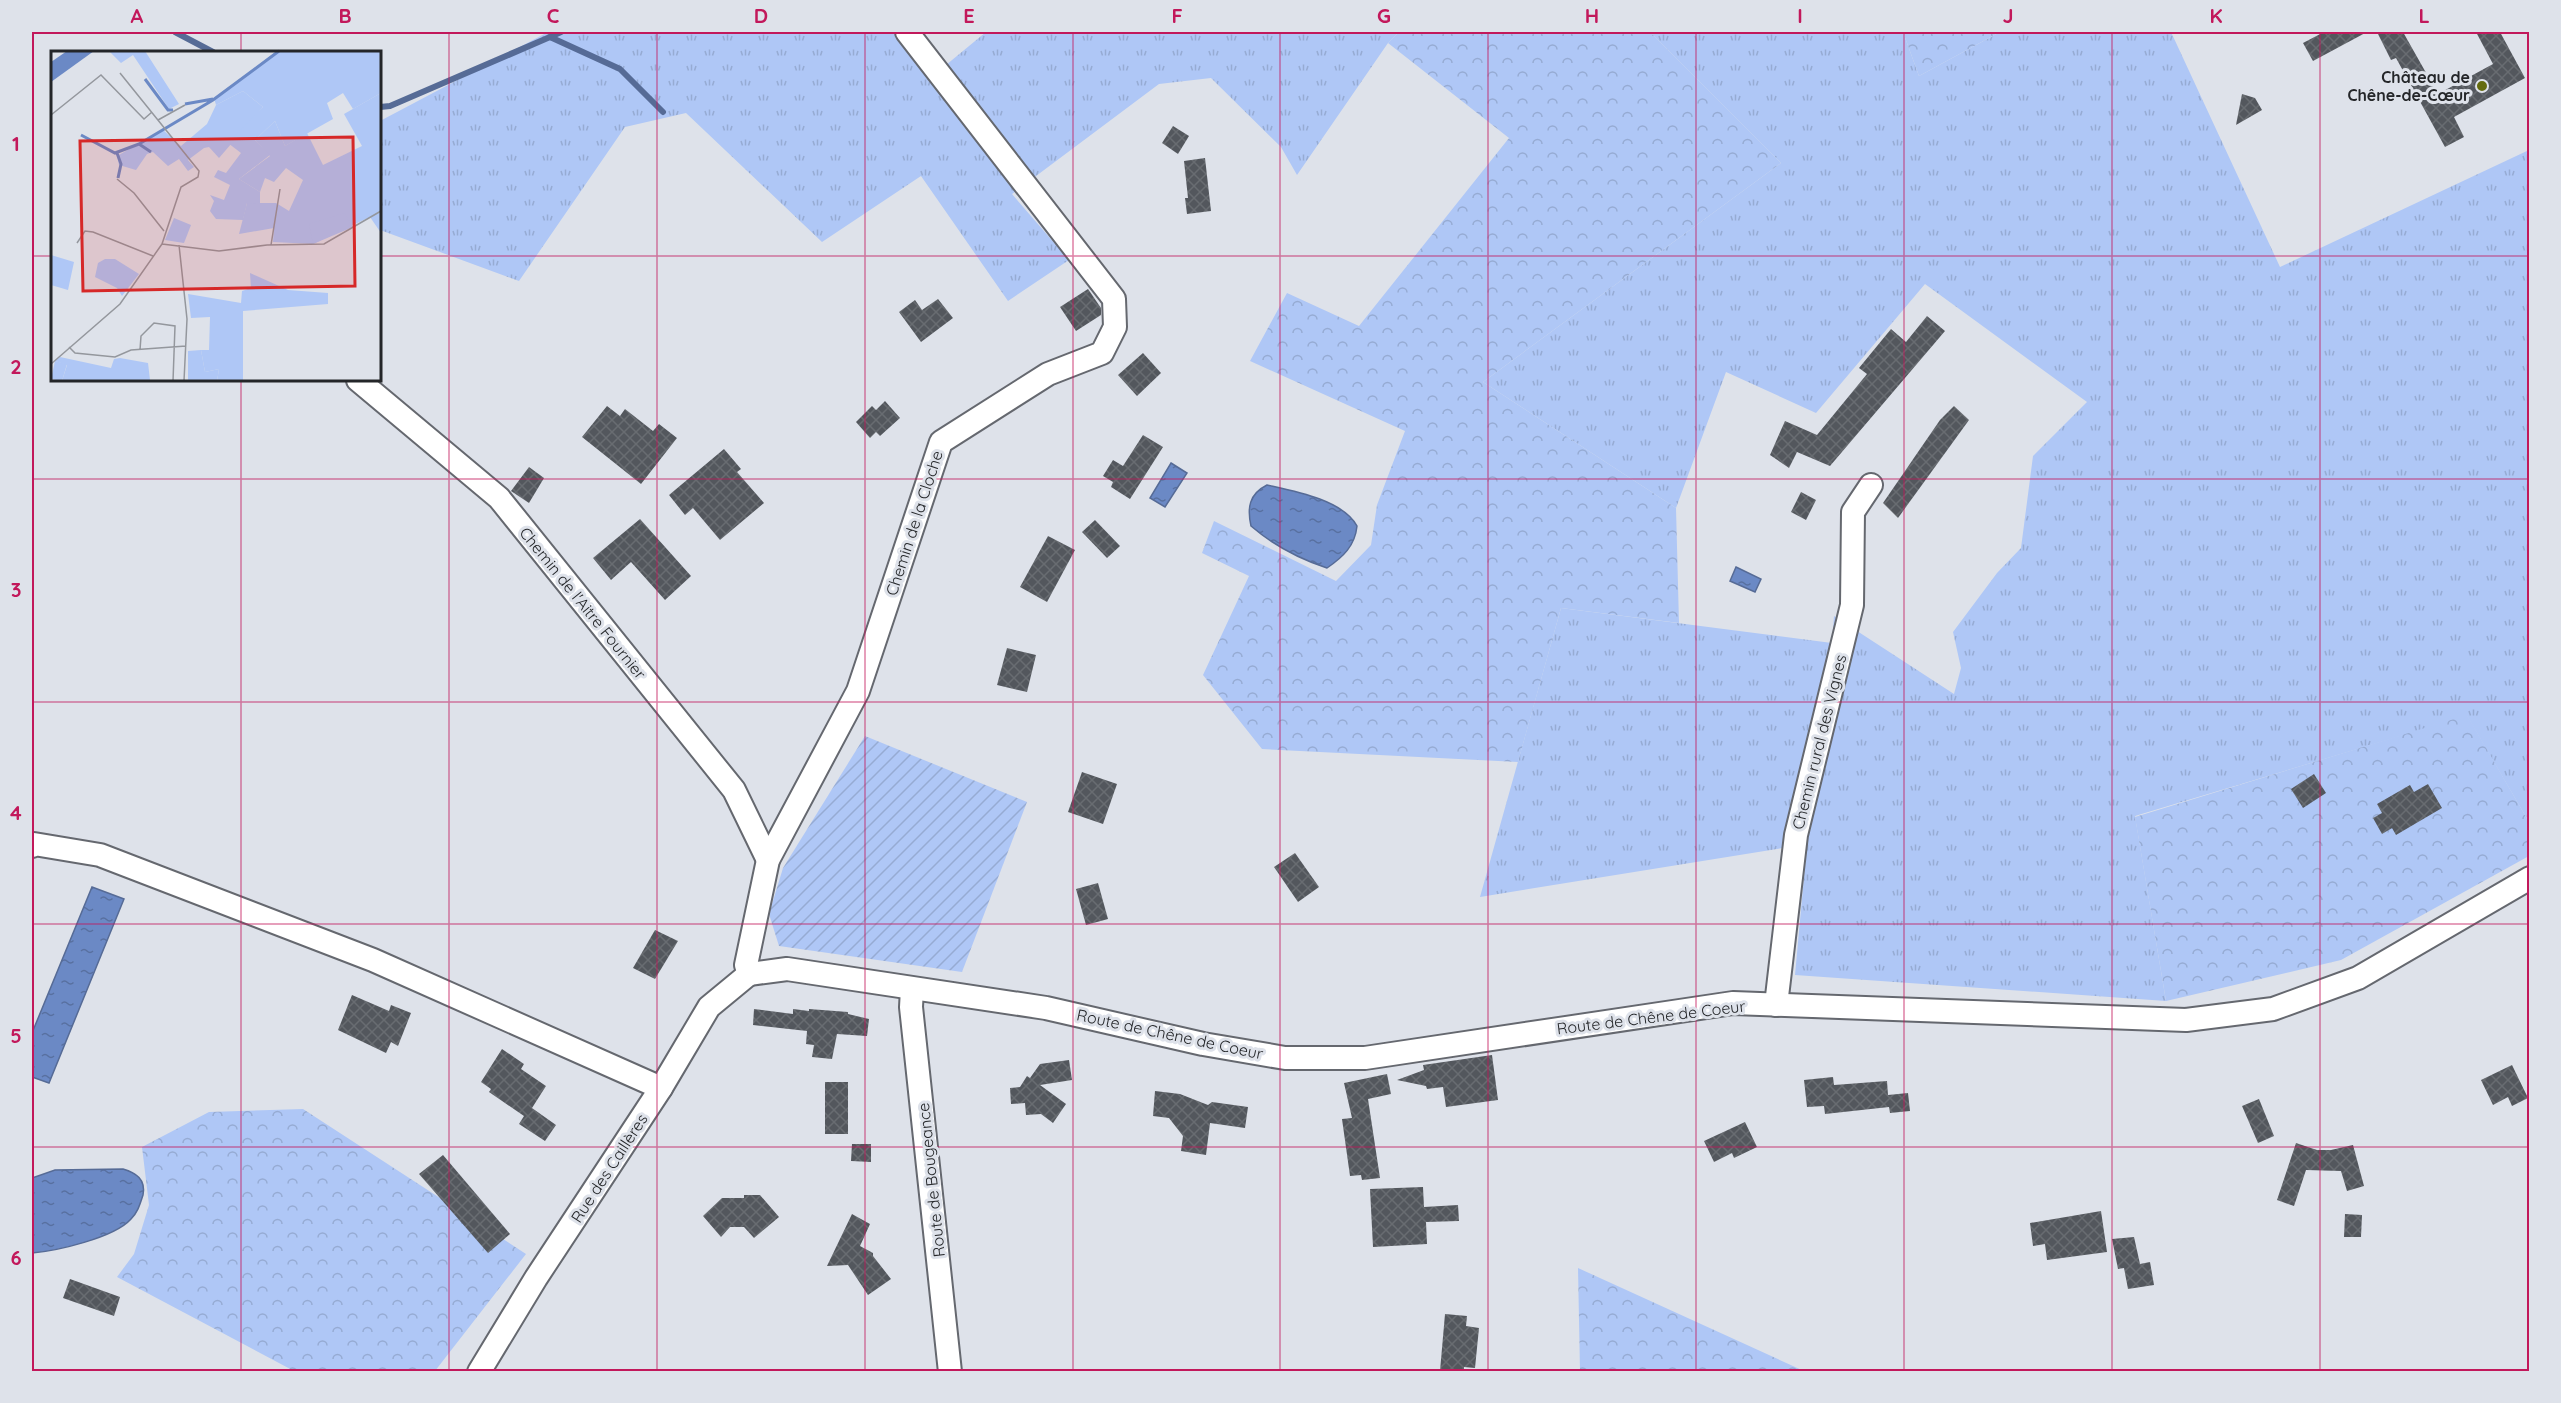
<svg xmlns="http://www.w3.org/2000/svg" width="2561" height="1403" font-family="Quicksand,sans-serif">
	<style>
		.grass { fill: url(#grass-tufts) }
		.forest { fill: url(#forest-crowns) }
		.garden { fill: url(#garden-furrows) }
		.water { fill: url(#water-ripples); stroke: #566b96; stroke-width: 1.5 }
		.lines { fill: none; stroke-linecap: round; stroke-linejoin: round }
		.stream { stroke: #566b96; stroke-width: 6 }
		.building { fill: url(#building-cross-hatch) }
		.minor-casing { stroke: #65686f; stroke-width: 26 }
		.minor { stroke: #fff; stroke-width: 22 }
		.grid { fill: none; stroke: #c2185b; stroke-width: 1.5; stroke-opacity: 0.55 }
		.poi-dot { fill: #646b0e; stroke: #dee2ea; stroke-width: 2 }
		.labels { text-anchor: middle; dominant-baseline: central; stroke-width: 6; stroke-linejoin: round; paint-order: stroke }
		.poi-label { font-size: 16px; font-weight: bold; fill: #242629; stroke: #dee2ea; text-anchor: end }
		.street-label { font-size: 16px; fill: #242629; stroke: #dee2ea }
		.inset-river { fill: none; stroke: #6b89c5; stroke-width: 3 }
		.inset-road { fill: none; stroke: #94979d; stroke-width: 1.5 }
		.view { fill: #d62828; fill-opacity: 0.15; stroke: #d62828; stroke-width: 3 }
		.inset-edge { fill: none; stroke: #242629; stroke-width: 3 }
		.neatline { fill: none; stroke: #c2185b; stroke-width: 2 }
		.grid-label { font-size: 20px; text-anchor: middle; font-weight: bold; fill: #c2185b }
	</style>
	<defs>
		<pattern id="grass-tufts" width="24" height="20" patternUnits="userSpaceOnUse" patternTransform="scale(1.5)"><rect width="24" height="20" fill="#afc7f6"/><path d="M3 7l-1-3M5 7V3M7 7l1-3M15 17l-1-3M17 17v-4M19 17l1-3" fill="none" stroke="#96abd3"/></pattern>
		<pattern id="forest-crowns" width="20" height="18" patternUnits="userSpaceOnUse" patternTransform="scale(1.5)"><rect width="20" height="18" fill="#afc7f6"/><path d="M2 6a3 3 0 1 1 6 0M12 15a3 3 0 1 1 6 0" fill="none" stroke="#96abd3"/></pattern>
		<pattern id="garden-furrows" width="10" height="10" patternUnits="userSpaceOnUse" patternTransform="scale(1.5)"><rect width="10" height="10" fill="#afc7f6"/><path d="M-1 1l2-2M0 10L10 0M9 11l2-2" fill="none" stroke="#96abd3"/></pattern>
		<pattern id="water-ripples" width="26" height="14" patternUnits="userSpaceOnUse" patternTransform="scale(1.5)"><rect width="26" height="14" fill="#6b89c5"/><path d="M2 4q2-2 4 0t4 0M15 11q2-2 4 0t4 0" fill="none" stroke="#5870a0"/></pattern>
		<pattern id="building-cross-hatch" width="8" height="8" patternUnits="userSpaceOnUse" patternTransform="scale(1.5)"><rect width="8" height="8" fill="#53575d"/><path d="M0 0l8 8M0 8l8-8" fill="none" stroke="#686c71"/></pattern>
	</defs>
	<rect width="100%" height="100%" fill="#dee2ea"/>
	<!-- grass -->
	<g class="grass">
		<polygon points="548,32 917,32 946,65 986,32 1399,32 1388,43 1297,175 1281,147 1211,78 1159,84 1012,194 1069,260 1008,301 921,176 822,242 686,113 625,127 519,281 380,230 380,121"/>
		<polygon points="1650,32 1903,32 1919,76 2000,32 2171,32 2280,267 2529,150 2529,822 2467,716 2135,816 2166,1001 1795,975 1807,844 1480,897 1561,608 1832,643 1834,616 1954,694 1961,668 1953,632 1997,573 2021,548 2033,456 2087,402 1925,284 1816,413 1726,372 1676,508 1483,382 1781,163"/>
	</g>
	<!-- forest -->
	<g class="forest">
		<polygon points="1399,32 1650,32 1781,163 1483,382 1676,508 1679,623 1561,608 1518,762 1262,749 1203,675 1249,576 1202,553 1214,521 1336,581 1371,545 1377,505 1405,431 1250,361 1287,293 1359,326 1509,138 1388,43"/>
		<polygon points="1903,32 2000,32 1919,76"/>
		<polygon points="2467,715 2529,822 2529,856 2341,960 2166,1001 2135,817"/>
		<polygon points="303,1109 526,1254 435,1371 294,1371 117,1277 134,1254 149,1205 142,1147 209,1112"/>
		<polygon points="1578,1268 1804,1371 1580,1371"/>
	</g>
	<!-- garden -->
	<polygon class="garden" points="865,736 1027,802 962,972 779,946 769,914 783,868"/>
	<!-- water -->
	<g class="water">
		<polygon points="1171,463 1187,473 1165,507 1150,498"/>
		<path d="M 1267,485 C 1294,491 1343,500 1357,526 C 1355,546 1343,557 1327,568 C 1300,559 1273,545 1251,526 C 1247,508 1249,494 1267,485 Z"/>
		<polygon points="1736,567 1761,579 1755,592 1730,581"/>
		<polygon points="92,887 124,899 49,1083 32,1077 32,1033"/>
		<path d="M 123,1169 C 136,1173 146,1179 143,1195 C 140,1204 138,1212 131,1219 C 114,1238 56,1251 32,1253 L 32,1178 L 55,1170 Z"/>
	</g>
	<g class="lines">
		<!-- stream -->
		<g class="stream">
			<polyline points="175,32 213,52"/>
			<polyline points="550,37 561,32"/>
			<polyline points="380,107 390,106 550,37 620,69 663,112"/>
		</g>
	</g>
	<!-- building -->
	<g class="building">
		<polygon points="2324,32 2367,32 2313,61 2303,43"/>
		<polygon points="2377,32 2403,32 2438,94 2493,64 2476,32 2500,32 2525,78 2454,117 2464,137 2445,147 2396,58 2391,60"/>
		<polygon points="2242,94 2255,98 2262,110 2236,125"/>
		<polygon points="1173,126 1189,136 1178,154 1162,143"/>
		<polygon points="1205,158 1211,211 1187,214 1185,198 1188,198 1184,161"/>
		<polygon points="1088,289 1101,308 1101,315 1076,331 1060,307"/>
		<polygon points="938,299 953,318 921,342 899,312 915,300 922,310"/>
		<polygon points="1927,316 1945,331 1830,466 1797,452 1789,468 1770,455 1785,421 1817,435 1867,374 1859,368 1891,329 1906,342"/>
		<polygon points="1143,353 1161,373 1137,396 1118,375"/>
		<polygon points="885,401 900,418 880,436 876,432 870,438 856,422 872,406 876,410"/>
		<polygon points="607,406 620,416 625,409 653,431 659,424 677,438 641,484 582,437"/>
		<polygon points="1954,406 1969,420 1898,518 1883,503 1940,420"/>
		<polygon points="1143,435 1163,447 1130,499 1111,487 1113,482 1103,476 1113,460 1123,466"/>
		<polygon points="724,449 741,469 737,472 764,503 720,540 693,508 685,515 669,495"/>
		<polygon points="529,467 544,478 529,503 511,491"/>
		<polygon points="1801,492 1816,500 1806,520 1791,512"/>
		<polygon points="640,519 691,576 665,600 631,562 611,580 593,558"/>
		<polygon points="1095,520 1120,546 1107,558 1082,532"/>
		<polygon points="1048,536 1075,550 1047,602 1020,587"/>
		<polygon points="1007,648 1036,655 1027,692 997,685"/>
		<polygon points="1082,772 1117,784 1103,824 1068,812"/>
		<polygon points="2314,774 2326,793 2303,808 2291,789"/>
		<polygon points="2428,784 2442,808 2396,835 2392,828 2382,834 2373,818 2382,813 2377,804 2410,785 2414,792"/>
		<polygon points="1295,853 1319,887 1298,902 1274,867"/>
		<polygon points="1098,883 1108,919 1086,925 1076,889"/>
		<polygon points="655,930 678,941 655,979 633,968"/>
		<polygon points="352,995 389,1011 391,1005 411,1013 398,1046 391,1042 386,1053 338,1030"/>
		<polygon points="754,1009 793,1014 793,1009 809,1011 809,1009 848,1012 848,1014 869,1019 867,1036 837,1034 832,1059 812,1057 814,1045 806,1044 807,1031 753,1025"/>
		<polygon points="502,1049 524,1064 521,1069 546,1086 532,1108 556,1125 545,1141 519,1124 524,1116 489,1092 491,1089 481,1082"/>
		<polygon points="1492,1055 1498,1100 1446,1107 1443,1087 1427,1089 1426,1086 1397,1080 1424,1070 1423,1065"/>
		<polygon points="1069,1060 1072,1080 1040,1085 1066,1104 1053,1123 1041,1114 1026,1115 1025,1103 1011,1104 1010,1088 1020,1087 1027,1076 1030,1078 1040,1064"/>
		<polygon points="2512,1065 2528,1098 2512,1106 2508,1097 2493,1105 2481,1080"/>
		<polygon points="1387,1074 1391,1094 1368,1099 1380,1178 1362,1180 1361,1175 1350,1176 1342,1119 1352,1118 1344,1083"/>
		<polygon points="1833,1077 1834,1085 1887,1081 1888,1095 1908,1093 1910,1111 1890,1113 1889,1107 1825,1114 1824,1106 1807,1107 1804,1080"/>
		<rect x="825" y="1082" width="23" height="52"/>
		<polygon points="1155,1091 1180,1094 1208,1105 1212,1102 1248,1107 1245,1128 1210,1123 1206,1155 1181,1151 1183,1136 1169,1118 1153,1116"/>
		<polygon points="2259,1099 2274,1136 2258,1143 2242,1106"/>
		<polygon points="1745,1122 1757,1147 1734,1158 1732,1153 1714,1162 1704,1141"/>
		<polygon points="2296,1143 2317,1150 2331,1150 2353,1145 2364,1186 2347,1191 2341,1171 2306,1170 2294,1206 2277,1200"/>
		<polygon points="852,1144 871,1144 871,1162 851,1161"/>
		<polygon points="443,1155 510,1234 488,1253 419,1174"/>
		<polygon points="1423,1187 1424,1207 1458,1205 1459,1221 1426,1222 1427,1244 1373,1247 1370,1189"/>
		<polygon points="744,1195 760,1195 779,1217 754,1238 744,1227 730,1227 721,1237 703,1216 722,1198 744,1198"/>
		<polygon points="2101,1211 2107,1252 2047,1260 2045,1244 2033,1246 2030,1223"/>
		<polygon points="852,1214 870,1224 860,1246 873,1253 873,1256 891,1279 868,1295 848,1265 827,1266"/>
		<polygon points="2345,1214 2362,1215 2361,1237 2344,1237"/>
		<polygon points="2134,1237 2140,1264 2150,1262 2154,1285 2128,1289 2124,1268 2118,1269 2112,1239"/>
		<polygon points="70,1279 120,1297 114,1316 63,1298"/>
		<polygon points="1445,1314 1467,1316 1466,1326 1479,1328 1475,1368 1464,1367 1464,1371 1440,1371"/>
	</g>
	<g class="lines">
		<!-- minor casing -->
		<g class="minor-casing">
			<g id="minor">
				<polyline points="358,380 499,498 734,790 768,860"/>
				<polyline points="32,846 34,844 100,855 373,960 661,1088"/>
				<polyline points="749,974 787,969 1046,1008 1203,1044 1285,1058 1365,1058 1733,1003 2186,1020 2273,1009 2358,978 2530,878"/>
				<polyline points="749,974 746,965 768,860 858,691 941,442 1048,374 1102,353 1115,327 1114,299 907,32"/>
				<polyline points="912,989 911,1007 950,1372"/>
				<polyline points="1776,1005 1796,835 1852,605 1853,512 1871,485"/>
				<polyline points="479,1372 536,1278 661,1088 709,1007 749,974"/>
			</g>
		</g>
		<!-- minor -->
		<use href="#minor" class="minor"/>
	</g>
	<!-- grid -->
	<path class="grid" d="M 241,32 L 241,52M 449,32 L 449,1372M 657,32 L 657,1372M 865,32 L 865,1372M 1073,32 L 1073,1372M 1280,32 L 1280,1372M 1488,32 L 1488,1372M 1696,32 L 1696,1372M 1904,32 L 1904,1372M 2112,32 L 2112,1372M 2320,32 L 2320,1372M 32,256 L 52,256M 380,256 L 2530,256M 241,380 L 241,1372M 32,479 L 2530,479M 32,702 L 2530,702M 32,924 L 2530,924M 32,1147 L 2530,1147"/>
	<!-- markers -->
	<circle class="poi-dot" cx="2482" cy="86" r="6"/>
	<g class="labels">
		<!-- poi labels -->
		<g class="poi-label">
			<text x="2470" y="77">Château de<tspan x="2470" dy="18">Chêne-de-Cœur</tspan></text>
		</g>
		<!-- street labels -->
		<g class="street-label">
			<text transform="translate(914 523) rotate(-72)">Chemin de la Cloche</text>
			<text transform="translate(583 603) rotate(51)">Chemin de l'Aitre Fournier</text>
			<text transform="translate(1819 742) rotate(-76)">Chemin rural des Vignes</text>
			<text transform="translate(1651 1017) rotate(-7)">Route de Chêne de Coeur</text>
			<text transform="translate(1170 1034) rotate(12)">Route de Chêne de Coeur</text>
			<text transform="translate(609 1168) rotate(-57)">Rue des Caillères</text>
			<text transform="translate(931 1180) rotate(-96)">Route de Bougeance</text>
		</g>
	</g>
	<!-- overview -->
	<g transform="translate(51 51)">
		<rect width="330" height="330" fill="#dee2ea"/>
		<path d="M 58,0 L 94,0 L 128,53 L 118,58 L 82,4 L 70,12 ZM 192,40 L 212,56 L 168,107 L 158,96 L 153,97 L 137,109 L 143,116 L 137,120 L 128,108 L 117,115 L 102,101 L 96,103 L 85,119 L 68,114 L 66,105 L 112,79 L 130,95 L 156,73 L 165,54 ZM 330,42 L 330,182 L 319,166 L 262,193 L 222,191 L 223,177 L 188,183 L 196,152 L 225,152 L 238,160 L 252,129 L 235,117 L 223,131 L 214,127 L 209,141 L 188,128 L 219,105 L 204,89 L 224,70 L 234,95 L 256,82 L 272,114 L 311,95 L 293,63 ZM 0,204 L 23,211 L 17,239 L 0,234 ZM 150,299 L 154,321 L 168,318 L 166,330 L 137,330 L 137,300 Z" fill="#afc7f6"/>
		<path d="M 226,0 L 330,0 L 330,42 L 302,58 L 292,42 L 276,52 L 282,68 L 234,95 L 224,70 L 204,89 L 219,104 L 188,128 L 209,141 L 209,153 L 196,152 L 192,169 L 165,168 L 159,160 L 163,150 L 159,144 L 173,149 L 179,134 L 163,126 L 167,119 L 175,122 L 190,102 L 177,92 L 212,56 L 192,40 L 165,54 L 163,47 ZM 293,162 L 302,176 L 262,193 L 258,173 ZM 54,208 L 64,208 L 88,223 L 71,245 L 66,237 L 44,226 L 47,212 ZM 199,222 L 237,239 L 277,242 L 277,253 L 192,260 L 192,330 L 166,330 L 168,318 L 154,321 L 150,299 L 158,299 L 159,266 L 140,267 L 137,243 L 190,252 L 191,240 L 200,237 Z" fill="#afc7f6"/>
		<path d="M 4,310 L 16,313 L 11,330 L 0,328 Z" fill="#afc7f6"/>
		<path d="M 9,306 L 60,317 L 63,308 L 69,307 L 97,312 L 99,329 L 11,330 L 16,314 L 4,310 Z" fill="#afc7f6"/>
		<path d="M 123,167 L 140,174 L 133,192 L 114,189 Z" fill="#afc7f6"/>
		<path d="M 16,0 L 43,0 L 0,31 L 0,11 Z" fill="#6b89c5"/>
		<path class="inset-river" d="M 94,28 L 117,59 L 122,59M 134,53 L 162,48M 30,84 L 64,102 L 88,93 L 100,101M 88,93 L 162,49 L 228,0M 66,102 L 70,113 L 67,127"/>
		<path class="inset-road" d="M 69,22 L 148,120 L 147,126 L 130,136 L 111,193M 0,64 L 50,24 L 93,68 L 101,61M 107,69 L 134,54M 66,128 L 83,142 L 113,180M 26,192 L 34,180 L 42,181 L 102,205M 111,193 L 168,200 L 216,194 L 273,193 L 330,160M 128,194 L 136,268 L 133,330M 220,194 L 229,138M 18,296 L 24,302 L 64,306 L 80,299 L 135,295M 89,299 L 90,285 L 103,272 L 124,275 L 122,330M 0,313 L 69,253 L 111,193"/>
		<path class="view" d="M 302,86 L 304,235 L 32,240 L 29,90 Z"/>
		<rect width="330" height="330" class="inset-edge"/>
	</g>
	<!-- border -->
	<rect width="2561" height="1403" fill="none" stroke="#dee2ea" stroke-width="66"/>
	<rect x="33" y="33" width="2495" height="1337" class="neatline"/>
	<g class="grid-label">
		<text x="137" y="23">A</text>
		<text x="345" y="23">B</text>
		<text x="553" y="23">C</text>
		<text x="761" y="23">D</text>
		<text x="969" y="23">E</text>
		<text x="1177" y="23">F</text>
		<text x="1384" y="23">G</text>
		<text x="1592" y="23">H</text>
		<text x="1800" y="23">I</text>
		<text x="2008" y="23">J</text>
		<text x="2216" y="23">K</text>
		<text x="2424" y="23">L</text>
		<text x="16" y="151">1</text>
		<text x="16" y="374">2</text>
		<text x="16" y="597">3</text>
		<text x="16" y="820">4</text>
		<text x="16" y="1043">5</text>
		<text x="16" y="1265">6</text>
	</g>
</svg>
